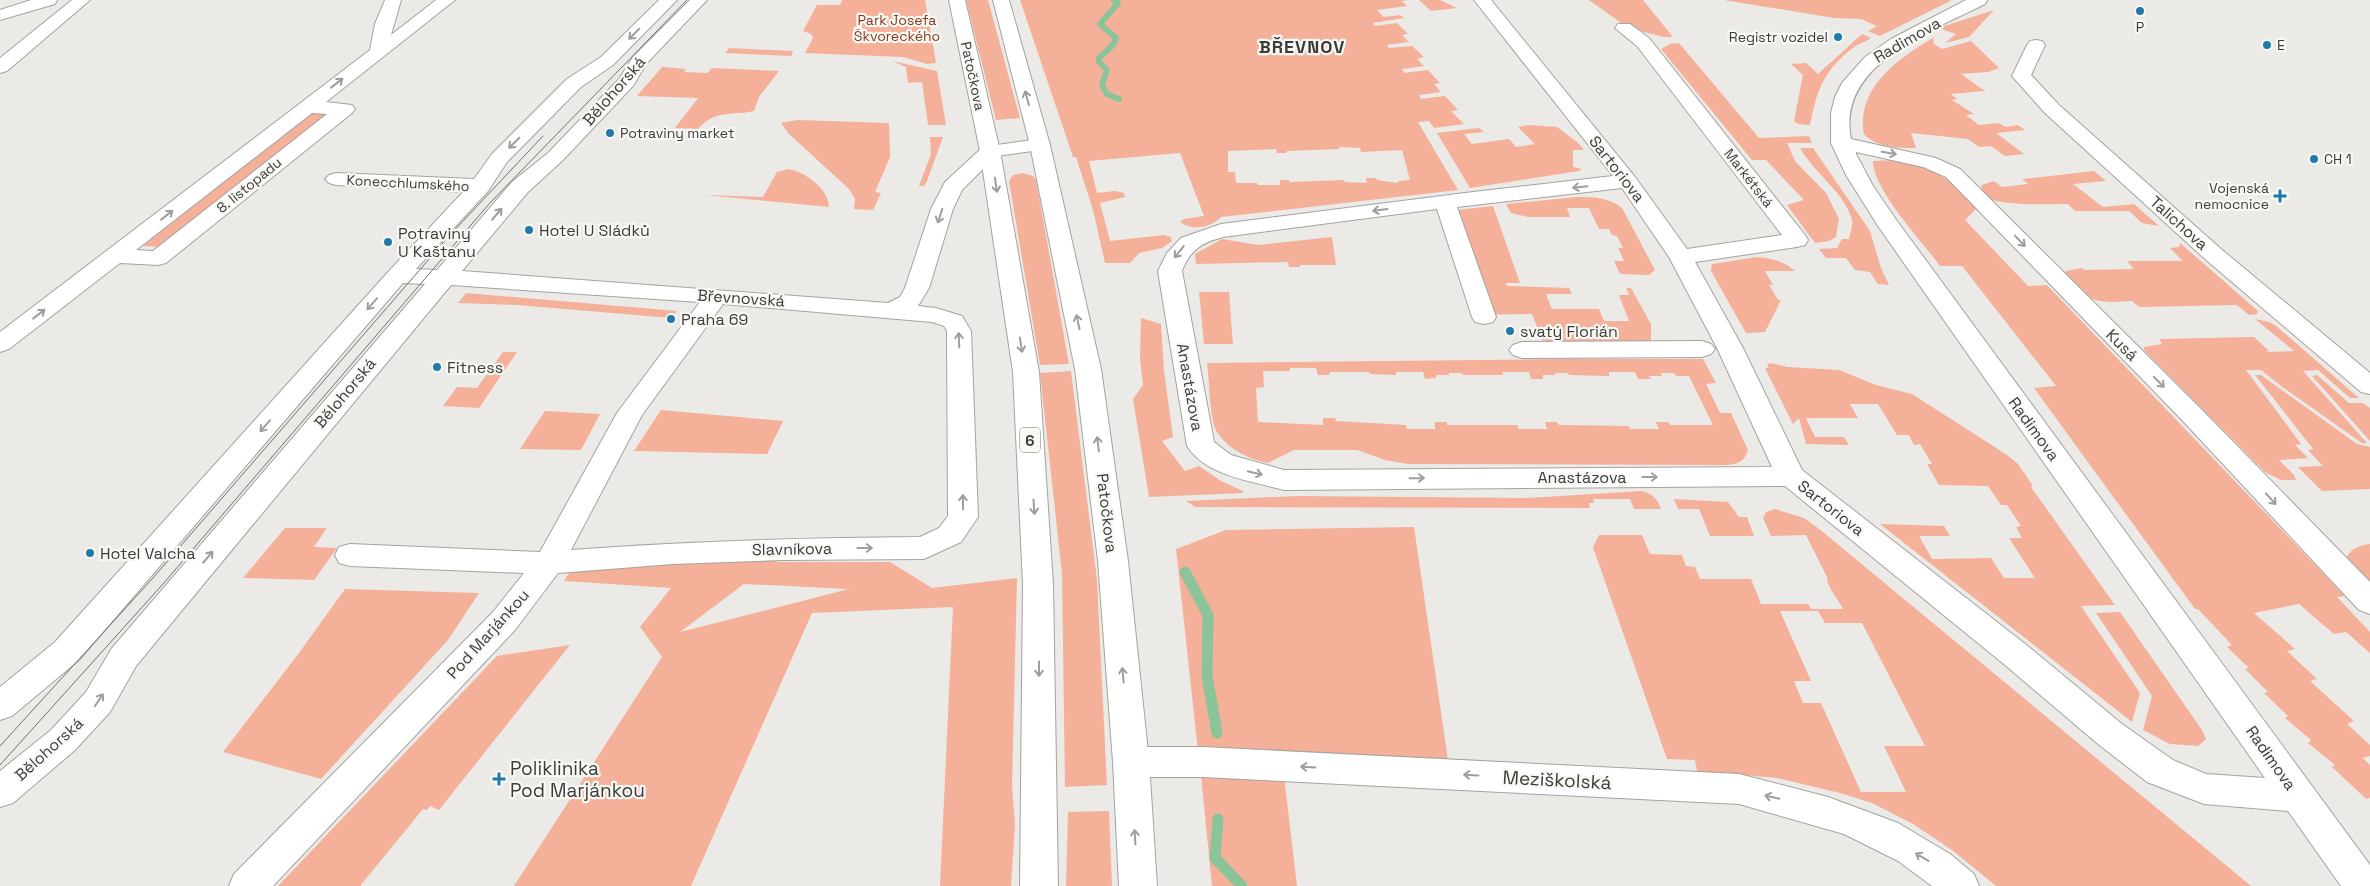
<svg xmlns="http://www.w3.org/2000/svg" width="2370" height="886" font-family="'Space Grotesk',sans-serif">
	<style>
		.green { fill: #f5b09a; fill-rule: evenodd }
		.lines { fill: none; stroke-linecap: round; stroke-linejoin: round }
		.stream-far1 { stroke: #8ac498; stroke-width: 6 }
		.stream { stroke: #8ac498; stroke-width: 11 }
		.minor-casing { stroke: #a3a3a0; stroke-width: 2 }
		.major-casing { stroke: #a3a3a0; stroke-width: 2 }
		.minor { fill: #fff; fill-rule: evenodd }
		.major { fill: #fff; fill-rule: evenodd }
		.tram { stroke: #71716f; stroke-width: 1 }
		.oneway { stroke: #9e9e9d }
		.poi-dot { fill: #207ba9; stroke: #f8f8f4; stroke-width: 2 }
		.labels { text-anchor: middle; dominant-baseline: central; stroke-width: 4.5; stroke-linejoin: round; paint-order: stroke }
		.far-park-label { font-size: 14px; fill: #8a391e; stroke: #f8f8f4 }
		.far-poi-label { font-size: 14px; fill: #3c3c3b; stroke: #f8f8f4; text-anchor: start }
		.far-street-label { font-size: 14px; fill: #3c3c3b; stroke: #f8f8f4 }
		.shield { fill: #f8f8f4; stroke: #747472; stroke-width: 1 }
		.shield-label { font-size: 15px; font-weight: bold; fill: #3c3c3b }
		.street-label { font-size: 16px; fill: #3c3c3b; stroke: #f8f8f4 }
		.poi-label { font-size: 16px; fill: #3c3c3b; stroke: #f8f8f4; text-anchor: start }
		.far-district-label { font-size: 18px; font-weight: bold; letter-spacing: 1px; fill: #3c3c3b; stroke: #f8f8f4 }
		.near-poi-label { font-size: 19px; fill: #3c3c3b; stroke: #f8f8f4; text-anchor: start }
		.near-street-label { font-size: 19px; fill: #3c3c3b; stroke: #f8f8f4 }
	</style>
	<rect width="100%" height="100%" fill="#ebeae7"/>
	<!-- green -->
	<g class="green">
		<polygon points="842,0 925,0 936,63 927,64 903,57 805,53 813,38 811,34 803,31 817,5 840,5"/>
		<polygon points="966,0 988,0 1020,118 996,120"/>
		<path d="M 1020,0 L 1409,0 L 1402,1 L 1407,6 L 1377,10 L 1384,17 L 1400,15 L 1404,18 L 1373,23 L 1375,26 L 1397,23 L 1408,34 L 1402,35 L 1409,42 L 1387,45 L 1389,48 L 1412,46 L 1424,57 L 1417,59 L 1424,66 L 1402,69 L 1404,73 L 1428,70 L 1440,83 L 1434,84 L 1441,92 L 1419,95 L 1421,99 L 1445,96 L 1458,110 L 1451,111 L 1464,124 L 1434,128 L 1429,121 L 1418,122 L 1458,190 L 1221,217 C 1211,228 1192,231 1180,222 L 1184,219 L 1204,216 L 1180,153 L 1089,161 L 1097,193 L 1115,191 L 1124,193 L 1125,197 L 1100,203 L 1110,241 L 1164,235 L 1171,237 L 1172,241 L 1162,248 L 1139,253 L 1130,263 L 1105,263 L 1093,210 L 1076,157 L 1073,157 ZM 1339,147 L 1360,148 L 1361,152 L 1402,150 L 1410,180 L 1398,181 L 1398,183 L 1377,180 L 1376,178 L 1366,178 L 1367,183 L 1345,182 L 1344,180 L 1290,182 L 1289,180 L 1280,180 L 1280,185 L 1258,185 L 1257,183 L 1236,183 L 1235,172 L 1228,172 L 1228,151 L 1276,149 L 1277,153 L 1286,153 L 1287,151 L 1339,149 Z"/>
		<polygon points="1419,0 1440,0 1457,8 1431,11"/>
		<polygon points="1589,0 1643,0 1673,37 1664,37 1628,28"/>
		<polygon points="1724,0 1952,0 1880,36 1868,31 1877,26 1861,19 1834,18"/>
		<polygon points="1994,10 1969,37 1945,43 1956,34 1938,28"/>
		<path d="M 1862,34 L 1871,38 C 1866,42 1859,43 1854,47 C 1824,70 1817,89 1810,125 L 1798,124 L 1794,121 L 1803,75 L 1791,64 L 1806,63 L 1818,74 Z"/>
		<path d="M 1936,36 L 1933,39 L 1934,44 L 1942,49 L 1971,41 L 1999,68 L 1988,72 L 1961,74 L 1985,91 L 1951,94 L 1957,99 L 1952,100 L 1974,114 L 1966,115 L 1979,125 L 1999,123 L 2005,127 L 2018,125 L 2025,130 L 1996,133 L 2024,154 L 2005,156 L 1991,146 L 1979,147 L 1968,139 L 1911,133 L 1916,148 C 1899,148 1877,148 1864,134 C 1856,86 1901,57 1936,36 Z"/>
		<polygon points="1679,43 1759,138 1809,136 1812,143 1787,143 1795,161 1826,193 1839,219 1836,237 1829,241 1815,243 1787,205 1804,200 1766,160 1752,160 1661,49 1670,44"/>
		<polygon points="729,48 792,51 793,53 791,56 725,53"/>
		<polygon points="892,61 937,71 946,125 928,125 922,82 908,83 906,67"/>
		<path d="M 662,67 L 686,69 L 684,72 L 707,73 L 712,68 L 779,71 L 759,97 L 754,111 C 731,116 716,109 698,129 L 675,128 L 698,98 L 637,96 Z"/>
		<polygon points="310,113 327,114 162,247 143,246"/>
		<polygon points="797,120 889,123 890,157 875,192 881,193 873,210 854,209 855,199 849,189 788,133 781,123"/>
		<polygon points="1529,125 1557,127 1577,142 1584,150 1573,150 1573,167 1582,169 1579,171 1470,188 1437,133 1479,128 1484,132 1464,134 1472,144 1509,139 1516,147 1535,144 1518,127"/>
		<polygon points="930,137 943,137 927,181 924,186 919,186 931,154"/>
		<path d="M 1800,148 L 1813,148 L 1870,231 L 1881,268 L 1889,285 L 1878,284 L 1870,272 L 1855,270 L 1846,258 L 1826,258 L 1819,249 L 1837,248 L 1842,239 L 1849,239 C 1850,234 1853,225 1852,220 C 1846,194 1813,172 1800,148 Z"/>
		<path d="M 1895,160 C 1936,169 1949,177 1977,208 L 1965,220 L 2028,286 L 2047,285 L 2345,596 L 2337,597 L 2370,632 L 2370,653 L 2346,632 L 2334,634 L 2299,604 L 2254,613 L 2295,649 L 2287,651 L 2317,679 L 2310,681 L 2354,721 L 2347,724 L 2370,745 L 2370,756 L 2363,758 L 2370,765 L 2370,798 L 2366,799 L 2332,767 L 2335,765 L 2308,743 L 2311,740 L 2285,718 L 2288,716 L 2264,693 L 2268,692 L 2245,669 L 2249,668 L 2227,647 L 2232,645 L 2198,609 L 2195,609 L 2034,388 L 2056,386 L 1962,266 L 1940,266 C 1922,241 1873,190 1873,161 Z"/>
		<path d="M 788,169 C 804,171 829,189 829,207 L 704,195 L 763,197 L 777,172 Z"/>
		<path d="M 2094,171 L 2106,181 L 2073,184 L 2103,207 L 2134,204 L 2159,226 L 2142,223 L 2129,211 L 2075,211 L 2068,204 C 2041,204 2014,206 1988,199 L 1981,188 L 1982,185 L 1994,181 L 2002,187 L 2028,184 L 2022,179 Z"/>
		<polygon points="1023,173 1033,176 1036,180 1069,364 1040,365 1009,181 1013,175"/>
		<path d="M 1577,197 C 1594,197 1608,197 1622,208 L 1655,270 L 1649,275 L 1620,274 L 1614,261 L 1624,261 L 1618,248 L 1623,248 L 1617,236 L 1612,235 L 1609,229 L 1599,229 L 1589,208 L 1567,208 L 1570,217 L 1528,217 L 1511,213 L 1506,204 Z"/>
		<polygon points="1493,206 1520,283 1506,283 1507,286 1569,288 1572,294 1546,294 1552,309 1599,309 1604,321 1629,321 1619,295 1629,295 1626,288 1631,288 1651,324 1651,343 1543,342 1532,314 1475,315 1447,211"/>
		<polygon points="1332,237 1336,265 1300,265 1300,267 1289,267 1288,262 1196,264 1195,254 1222,239 1258,245"/>
		<path d="M 2180,243 L 2258,311 L 2257,314 L 2249,315 L 2237,305 L 2139,307 L 2132,301 C 2097,303 2090,304 2063,276 L 2066,271 L 2082,268 L 2084,270 L 2134,269 L 2127,261 L 2183,261 L 2170,248 L 2179,247 Z"/>
		<path d="M 1757,257 C 1772,259 1783,260 1795,271 L 1765,271 L 1773,285 L 1769,285 L 1778,300 L 1781,300 L 1765,332 L 1746,333 L 1711,271 L 1712,264 Z"/>
		<polygon points="1199,292 1229,292 1233,344 1204,344"/>
		<polygon points="466,293 677,311 671,318 517,305 458,303"/>
		<polygon points="1141,318 1161,324 1164,371 1173,437 1162,441 1185,471 1199,466 1221,481 1243,491 1243,493 1149,497 1133,399 1143,385 1140,359"/>
		<polygon points="2255,319 2269,322 2275,325 2359,398 2350,398 2318,370 2303,371 2367,443 2362,443 2281,386 2261,370 2246,370 2301,444 2295,445 2308,458 2279,460 2294,475 2296,480 2281,480 2265,472 2144,350 2144,347 2162,344 2159,339 2254,337 2269,351 2265,352 2294,351"/>
		<polygon points="503,352 517,352 479,408 443,406 457,387 477,388"/>
		<path d="M 1561,359 L 1703,359 L 1716,383 L 1706,384 L 1720,413 L 1731,413 L 1748,450 C 1744,462 1739,463 1728,465 L 1408,464 L 1385,460 L 1357,450 L 1294,450 L 1268,463 C 1250,460 1223,447 1215,428 C 1210,416 1209,378 1207,363 ZM 1290,368 L 1316,368 L 1318,375 L 1329,375 L 1330,372 L 1369,372 L 1370,374 L 1396,375 L 1396,372 L 1423,372 L 1425,379 L 1436,378 L 1436,375 L 1449,375 L 1449,373 L 1462,373 L 1463,375 L 1503,375 L 1502,372 L 1529,372 L 1531,379 L 1543,379 L 1543,375 L 1555,375 L 1555,373 L 1568,373 L 1569,375 L 1609,376 L 1609,372 L 1635,372 L 1638,379 L 1651,379 L 1649,376 L 1662,376 L 1661,373 L 1674,373 L 1676,376 L 1689,376 L 1713,425 L 1670,425 L 1668,422 L 1656,422 L 1659,429 L 1630,429 L 1629,426 L 1559,425 L 1557,422 L 1545,422 L 1547,429 L 1519,429 L 1517,425 L 1447,425 L 1447,422 L 1435,422 L 1435,429 L 1407,429 L 1406,425 L 1336,421 L 1335,418 L 1323,418 L 1323,425 L 1258,422 L 1256,388 L 1264,387 L 1263,371 L 1290,371 Z"/>
		<polygon points="1770,363 1788,367 1839,370 1876,385 1912,394 2007,455 2018,464 2033,486 2031,487 2115,605 2081,606 2140,693 2132,722 1880,524 1944,526 1950,536 1919,536 1932,559 1991,558 2004,578 2035,578 2009,538 2022,538 2016,527 2021,526 2007,505 2001,505 1988,486 1939,485 1927,464 1932,464 1920,444 1914,445 1909,435 1897,435 1878,404 1850,404 1858,418 1806,418 1815,437 1844,437 1849,445 1806,444 1799,418 1793,424 1765,368 1769,368 1767,365"/>
		<polygon points="1071,371 1097,580 1107,785 1065,787 1062,574 1040,373"/>
		<polygon points="2255,375 2261,375 2357,444 2370,447 2370,489 2322,491 2298,467 2323,466 2308,450 2313,449"/>
		<polygon points="2317,375 2349,403 2363,403 2370,408 2370,441 2312,376"/>
		<polygon points="661,410 783,421 767,454 634,451"/>
		<polygon points="545,411 546,411 600,414 581,450 520,449"/>
		<path d="M 1642,491 C 1653,494 1657,498 1661,509 L 1634,509 L 1630,499 L 1593,499 L 1594,503 L 1589,503 L 1590,508 L 1195,507 L 1186,501 L 1296,496 L 1528,498 Z"/>
		<polygon points="1674,499 1728,502 1739,517 1747,517 1754,536 1710,536 1699,509 1678,509"/>
		<path d="M 1775,509 L 1804,518 L 1818,528 L 2251,886 L 1996,886 L 1952,850 L 1913,824 L 1872,803 L 1840,793 L 1777,778 L 1697,771 L 1695,760 L 1667,759 L 1593,547 L 1599,535 L 1642,535 L 1650,554 L 1682,555 L 1686,566 L 1695,567 L 1700,579 L 1751,579 L 1761,604 L 1808,604 L 1811,609 L 1843,609 C 1838,598 1827,588 1827,577 L 1806,535 L 1771,536 L 1763,518 L 1766,512 ZM 1780,611 L 1818,611 L 1825,623 L 1862,623 L 1925,746 L 1884,746 L 1906,792 L 1861,792 L 1821,703 L 1803,703 L 1794,681 L 1811,681 Z"/>
		<polygon points="1414,527 1448,760 1198,751 1176,549 1226,530"/>
		<polygon points="285,528 327,528 314,547 337,548 314,580 243,578"/>
		<path d="M 2370,544 L 2370,585 L 2345,562 C 2349,549 2357,546 2370,544 Z"/>
		<path d="M 781,549 L 777,562 L 890,562 L 932,588 L 1017,578 L 1012,786 L 1015,825 L 1011,886 L 940,886 L 953,607 L 812,613 L 691,886 L 514,886 L 662,657 L 640,627 L 671,588 L 564,581 L 576,561 ZM 744,584 L 848,589 L 849,589 L 680,632 Z"/>
		<polygon points="345,589 479,593 448,640 321,779 223,752 299,653"/>
		<polygon points="2120,612 2202,730 2206,739 2198,746 2170,744 2143,730 2152,696 2096,613"/>
		<polygon points="570,645 439,810 430,806 427,810 423,809 360,886 278,886 497,656"/>
		<polygon points="1201,775 1284,776 1297,886 1212,886"/>
		<polygon points="1109,811 1112,886 1066,886 1068,812"/>
	</g>
	<g class="lines">
		<!-- stream-far1 -->
		<polyline class="stream-far1" points="1114,0 1118,3 1100,24 1116,38 1113,45 1099,58 1099,62 1107,70 1102,85 1107,94 1119,99"/>
		<!-- stream -->
		<g class="stream">
			<polyline points="1185,572 1208,615 1207,676 1217,733"/>
			<polyline points="1218,819 1215,858 1242,886"/>
		</g>
		<!-- minor casing -->
		<g class="minor-casing">
			<g id="minor">
				<polygon points="31,0 57,0 55,4 0,20 0,10"/>
				<polygon points="72,0 90,0 7,71 0,73 0,58"/>
				<path d="M 385,0 L 401,0 L 391,35 L 436,0 L 455,0 L 326,102 L 352,105 L 355,109 L 352,113 L 166,263 L 158,265 L 120,263 L 9,349 L 0,352 L 0,332 L 370,50 L 375,24 ZM 312,113 L 327,114 L 153,251 L 136,250 Z"/>
				<path d="M 659,0 L 677,0 L 613,65 L 581,87 L 507,162 L 488,191 L 416,269 L 437,270 L 512,182 L 548,153 L 619,79 L 633,57 L 690,0 L 707,0 L 646,64 L 633,86 L 562,161 L 528,192 L 462,271 L 888,303 L 900,297 L 905,288 L 931,209 L 945,182 L 983,147 L 1040,139 L 1047,141 L 1050,145 L 1047,149 L 996,156 L 962,190 L 953,209 L 929,288 L 918,306 L 936,308 L 962,316 L 971,331 L 978,517 L 961,542 L 924,559 L 781,560 L 673,564 L 558,573 L 515,630 L 273,886 L 229,886 L 234,874 L 493,612 L 524,573 L 350,566 L 339,563 L 335,555 L 339,547 L 350,544 L 540,552 L 617,413 L 700,302 L 451,285 L 136,666 L 110,712 L 75,750 L 13,803 L 0,807 L 0,771 L 51,730 L 86,692 L 112,648 L 425,284 L 403,283 L 79,660 L 12,716 L 0,720 L 0,687 L 55,642 L 389,271 L 463,192 L 336,185 L 329,183 L 325,179 L 329,175 L 336,173 L 474,179 L 492,154 L 567,79 L 601,57 ZM 723,304 L 932,322 L 944,326 L 947,331 L 948,516 L 939,528 L 920,537 C 803,538 687,541 571,550 L 642,415 Z"/>
				<path d="M 1474,0 L 1491,0 L 1635,177 L 1687,249 L 1782,235 L 1637,46 L 1615,28 L 1618,24 L 1630,24 L 1649,38 L 1805,235 L 1808,240 L 1805,245 L 1797,247 L 1695,262 L 1743,348 L 1802,470 L 2029,647 L 2122,724 L 2173,760 L 2206,774 L 2265,778 L 1878,226 L 1846,175 L 1831,143 L 1831,113 L 1835,97 L 1842,83 L 1865,57 L 1891,39 L 1966,0 L 1987,0 L 1985,4 C 1932,31 1836,64 1851,139 L 1936,158 L 1960,169 L 2200,408 L 2370,582 L 2370,614 L 2359,610 L 2182,420 L 1946,177 L 1923,167 L 1856,152 L 1856,154 L 1873,186 L 1897,221 L 2370,865 L 2370,886 L 2341,886 L 2288,811 L 2204,804 L 2147,782 L 2098,744 L 2005,665 L 1785,486 L 1284,490 C 1252,481 1206,476 1187,446 L 1158,271 L 1167,253 L 1181,238 L 1221,224 L 1473,192 L 1613,176 ZM 1622,188 L 1669,257 L 1717,348 L 1772,467 L 1284,470 L 1231,455 L 1214,442 L 1182,271 C 1190,250 1201,243 1223,237 L 1437,209 L 1472,317 L 1475,322 L 1484,324 L 1493,322 L 1496,317 L 1457,207 Z"/>
				<polygon points="2036,40 2042,41 2045,45 2031,75 2059,105 2221,249 2370,373 2370,394 2361,392 2205,259 2045,113 2012,76 2027,45 2030,41"/>
				<polygon points="1702,341 1711,344 1715,349 1711,354 1702,357 1522,358 1513,355 1509,350 1513,345 1522,342"/>
				<polygon points="1131,747 1203,747 1739,774 1828,797 1898,823 1950,854 1974,874 1979,886 1932,886 1898,861 1844,834 1739,804 1203,777 1131,777 1119,772 1113,762 1119,752"/>
			</g>
		</g>
		<!-- major casing -->
		<g class="major-casing">
			<g id="major">
				<polygon points="949,0 965,0 1000,151 1039,372 1053,584 1058,886 1020,886 1023,584 1013,372 980,151"/>
				<polygon points="993,0 1009,0 1050,145 1101,369 1128,561 1149,762 1157,886 1119,886 1113,762 1098,561 1075,369 1030,145"/>
			</g>
		</g>
		<!-- minor -->
		<use href="#minor" class="minor"/>
		<!-- major -->
		<use href="#major" class="major"/>
		<!-- tram -->
		<g class="tram">
			<polyline points="0,746 152,579 449,236 543,136"/>
			<polyline points="0,765 163,584 489,204 687,0"/>
		</g>
	</g>
	<!-- one-way arrows -->
	<defs><path id="oneway-shaft" d="M-6 0H5M1.5-3L5.5 0L1.5 3" fill="none" stroke-width="1.6" stroke-linecap="round" stroke-linejoin="round" transform="scale(1.25)"/></defs>
	<g class="oneway">
		<use href="#oneway-shaft" transform="translate(634 34) rotate(135)"/>
		<use href="#oneway-shaft" transform="translate(337 83) rotate(-38)"/>
		<use href="#oneway-shaft" transform="translate(1027 98) rotate(-105)"/>
		<use href="#oneway-shaft" transform="translate(514 143) rotate(135)"/>
		<use href="#oneway-shaft" transform="translate(1889 153) rotate(10)"/>
		<use href="#oneway-shaft" transform="translate(996 185) rotate(81)"/>
		<use href="#oneway-shaft" transform="translate(1580 187) rotate(174)"/>
		<use href="#oneway-shaft" transform="translate(1380 210) rotate(173)"/>
		<use href="#oneway-shaft" transform="translate(497 214) rotate(-50)"/>
		<use href="#oneway-shaft" transform="translate(167 215) rotate(-38)"/>
		<use href="#oneway-shaft" transform="translate(940 216) rotate(108)"/>
		<use href="#oneway-shaft" transform="translate(2020 241) rotate(46)"/>
		<use href="#oneway-shaft" transform="translate(1179 252) rotate(129)"/>
		<use href="#oneway-shaft" transform="translate(372 304) rotate(131)"/>
		<use href="#oneway-shaft" transform="translate(39 314) rotate(-38)"/>
		<use href="#oneway-shaft" transform="translate(1078 322) rotate(-102)"/>
		<use href="#oneway-shaft" transform="translate(959 340) rotate(-92)"/>
		<use href="#oneway-shaft" transform="translate(1021 345) rotate(81)"/>
		<use href="#oneway-shaft" transform="translate(2159 382) rotate(45)"/>
		<use href="#oneway-shaft" transform="translate(265 426) rotate(131)"/>
		<use href="#oneway-shaft" transform="translate(1098 444) rotate(-97)"/>
		<use href="#oneway-shaft" transform="translate(1255 473) rotate(13)"/>
		<use href="#oneway-shaft" transform="translate(1650 477)"/>
		<use href="#oneway-shaft" transform="translate(1417 478) rotate(-1)"/>
		<use href="#oneway-shaft" transform="translate(2271 499) rotate(47)"/>
		<use href="#oneway-shaft" transform="translate(963 502) rotate(-91)"/>
		<use href="#oneway-shaft" transform="translate(1034 507) rotate(86)"/>
		<use href="#oneway-shaft" transform="translate(865 548)"/>
		<use href="#oneway-shaft" transform="translate(208 557) rotate(-50)"/>
		<use href="#oneway-shaft" transform="translate(1039 669) rotate(90)"/>
		<use href="#oneway-shaft" transform="translate(1123 675) rotate(-95)"/>
		<use href="#oneway-shaft" transform="translate(99 700) rotate(-56)"/>
		<use href="#oneway-shaft" transform="translate(1308 767) rotate(-177)"/>
		<use href="#oneway-shaft" transform="translate(1471 775) rotate(-177)"/>
		<use href="#oneway-shaft" transform="translate(1772 797) rotate(-167)"/>
		<use href="#oneway-shaft" transform="translate(1135 837) rotate(-93)"/>
		<use href="#oneway-shaft" transform="translate(1922 857) rotate(-149)"/>
	</g>
	<!-- markers -->
	<g class="poi-dot">
		<circle cx="2140" cy="11" r="5"/>
		<circle cx="1838" cy="37" r="5"/>
		<circle cx="2267" cy="45" r="5"/>
		<circle cx="610" cy="133" r="5"/>
		<circle cx="2314" cy="159" r="5"/>
		<path d="M2277.5 188.5h5v5h5v5h-5v5h-5v-5h-5v-5h5z"/>
		<circle cx="529" cy="230" r="5"/>
		<circle cx="388" cy="242" r="5"/>
		<circle cx="671" cy="319" r="5"/>
		<circle cx="1510" cy="331" r="5"/>
		<circle cx="437" cy="367" r="5"/>
		<circle cx="90" cy="553" r="5"/>
		<path d="M496.5 771.5h5v5h5v5h-5v5h-5v-5h-5v-5h5z"/>
	</g>
	<g class="labels">
		<!-- far-park labels -->
		<g class="far-park-label">
			<text x="897" y="20">Park Josefa<tspan x="897" dy="16">Škvoreckého</tspan></text>
		</g>
		<!-- far-poi labels -->
		<g class="far-poi-label">
			<text x="2140" y="27" text-anchor="middle">P</text>
			<text x="1828" y="37" text-anchor="end">Registr vozidel</text>
			<text x="2277" y="45">E</text>
			<text x="620" y="133">Potraviny market</text>
			<text x="2324" y="159">CH 1</text>
			<text x="2269" y="188" text-anchor="end">Vojenská<tspan x="2269" dy="16">nemocnice</tspan></text>
		</g>
		<!-- far-street labels -->
		<g class="far-street-label">
			<text transform="translate(973 76) rotate(78)">Patočkova</text>
			<text transform="translate(1749 178) rotate(52)">Markétská</text>
			<text transform="translate(408 183) rotate(3)">Konecchlumského</text>
			<text transform="translate(249 185) rotate(-39)">8. listopadu</text>
		</g>
		<!-- shield labels -->
		<rect class="shield" x="1020" y="427.5" width="20" height="25" rx="4"/>
		<g class="shield-label">
			<text x="1030" y="440">6</text>
		</g>
		<!-- street labels -->
		<g class="street-label">
			<text transform="translate(1907 40) rotate(-30)">Radimova</text>
			<text transform="translate(614 91) rotate(-49)">Bělohorská</text>
			<text transform="translate(1617 169) rotate(52)">Sartoriova</text>
			<text transform="translate(2179 223) rotate(42)">Talichova</text>
			<text transform="translate(741 298) rotate(4)">Břevnovská</text>
			<text transform="translate(2122 345) rotate(45)">Kusá</text>
			<text transform="translate(1190 387) rotate(80)">Anastázova</text>
			<text transform="translate(345 393) rotate(-50)">Bělohorská</text>
			<text transform="translate(2034 429) rotate(54)">Radimova</text>
			<text x="1582" y="477">Anastázova</text>
			<text transform="translate(1831 508) rotate(38)">Sartoriova</text>
			<text transform="translate(1107 513) rotate(83)">Patočkova</text>
			<text transform="translate(792 549) rotate(-1)">Slavníkova</text>
			<text transform="translate(488 634) rotate(-48)">Pod Marjánkou</text>
			<text transform="translate(49 749) rotate(-42)">Bělohorská</text>
			<text transform="translate(2271 758) rotate(55)">Radimova</text>
		</g>
		<!-- poi labels -->
		<g class="poi-label">
			<text x="539" y="230">Hotel U Sládků</text>
			<text x="398" y="233">Potraviny<tspan x="398" dy="18">U Kaštanu</tspan></text>
			<text x="681" y="319">Praha 69</text>
			<text x="1520" y="331">svatý Florián</text>
			<text x="447" y="367">Fitness</text>
			<text x="100" y="553">Hotel Valcha</text>
		</g>
		<!-- far-district labels -->
		<g class="far-district-label">
			<text x="1302" y="46">BŘEVNOV</text>
		</g>
		<!-- near-poi labels -->
		<g class="near-poi-label">
			<text x="510" y="768">Poliklinika<tspan x="510" dy="22">Pod Marjánkou</tspan></text>
		</g>
		<!-- near-street labels -->
		<g class="near-street-label">
			<text transform="translate(1557 780) rotate(3)">Meziškolská</text>
		</g>
	</g>
</svg>
